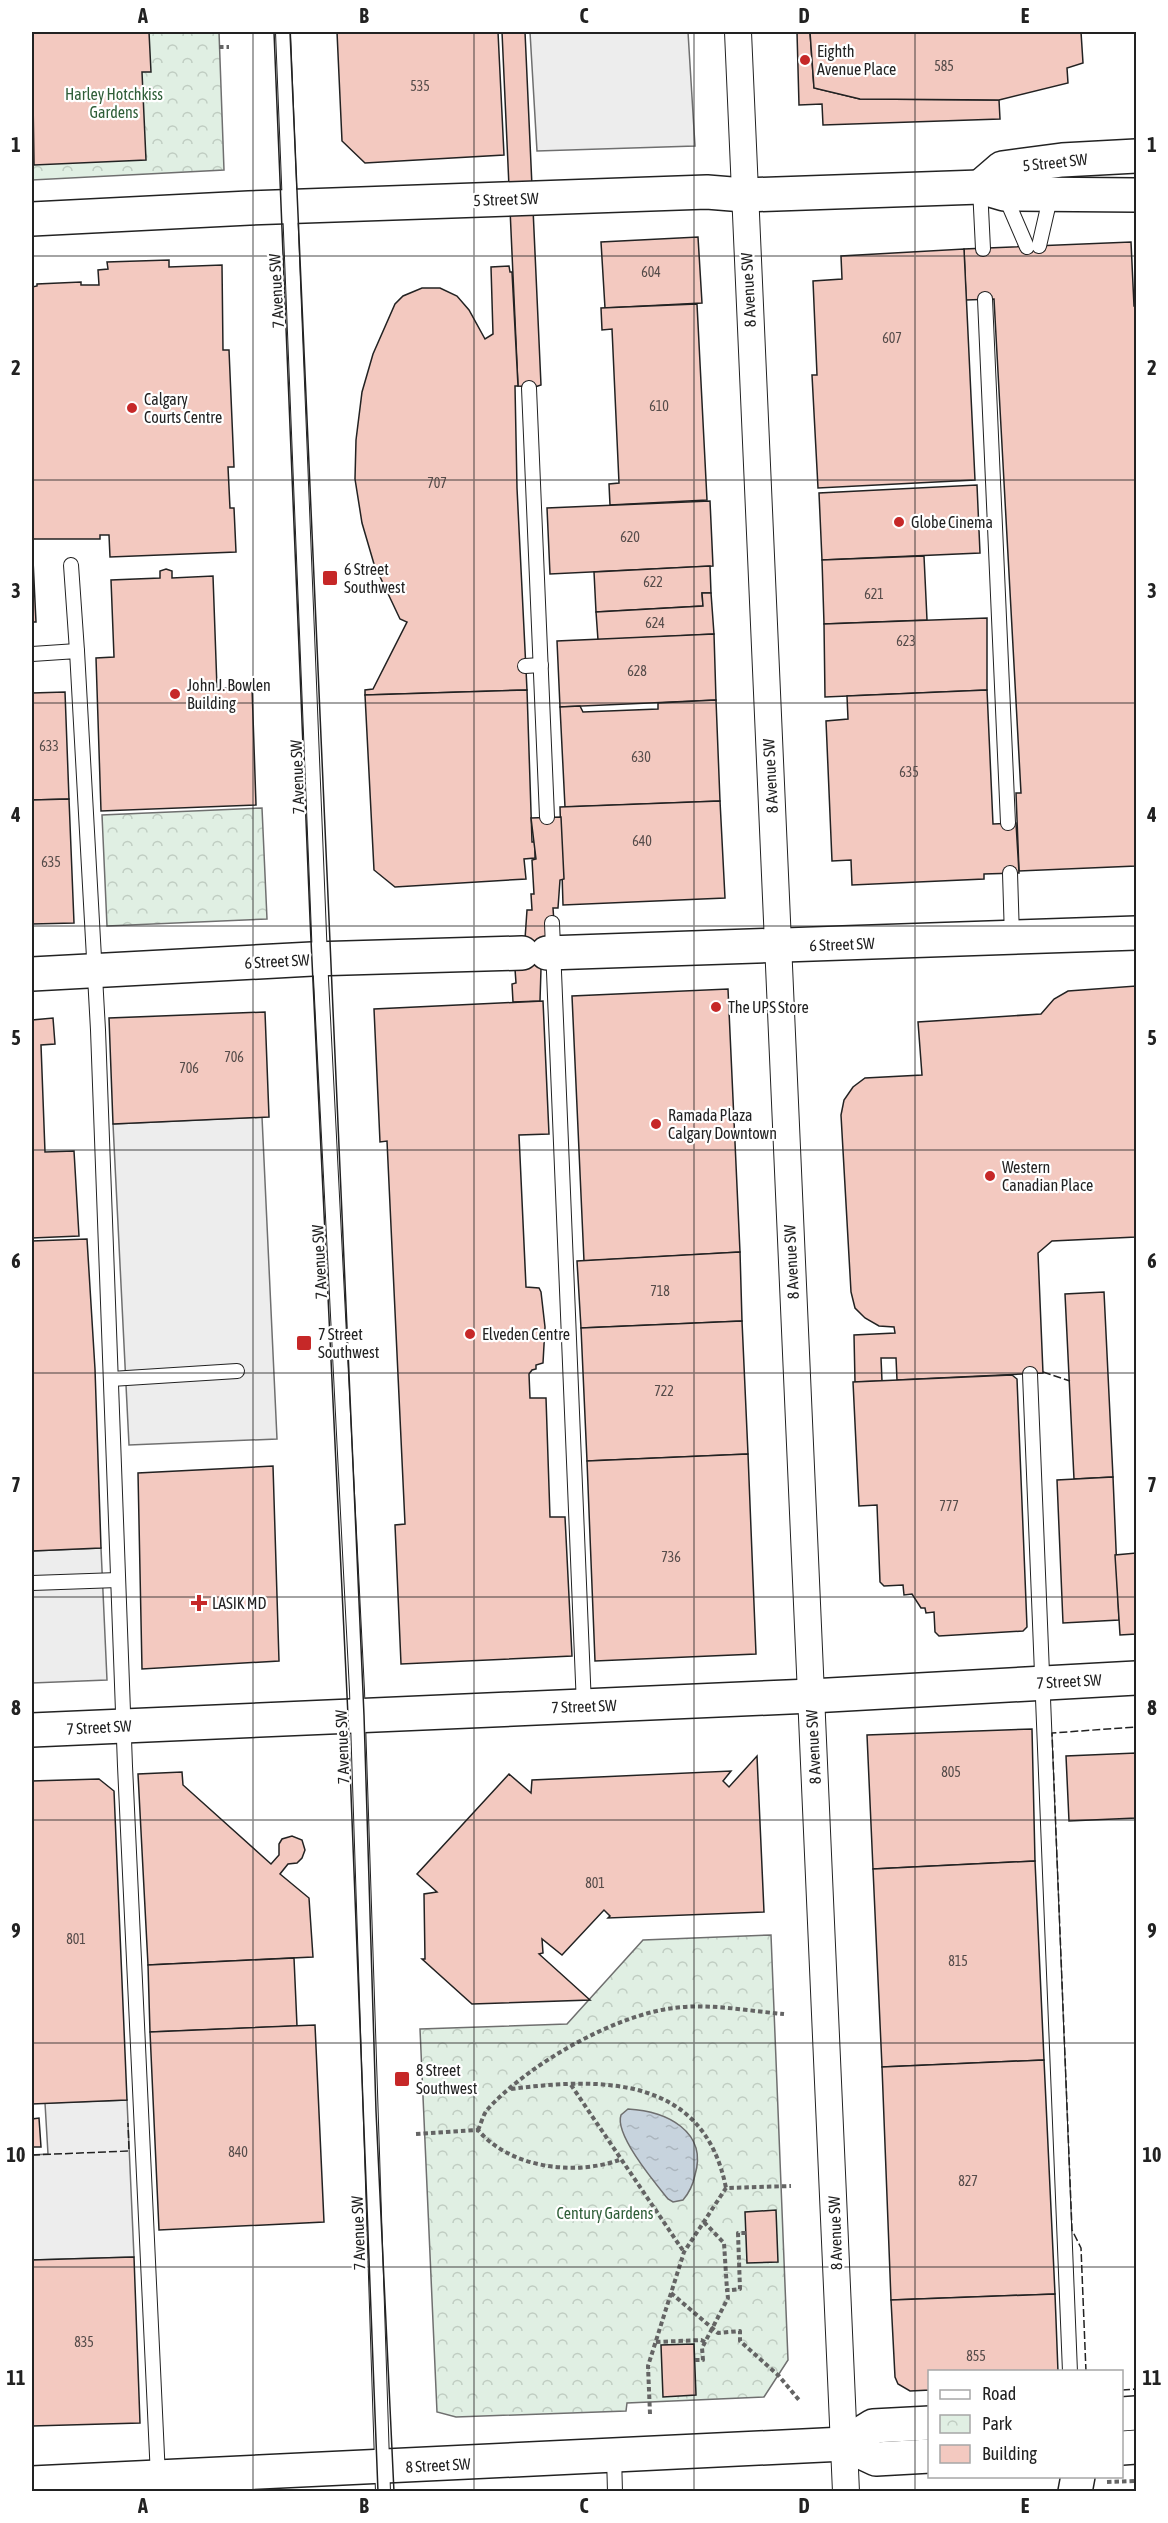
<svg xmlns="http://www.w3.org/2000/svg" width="1168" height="2523" font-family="'Asap Condensed',sans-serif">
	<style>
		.park { fill: url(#park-crowns); stroke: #6f6f6f; stroke-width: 1.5 }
		.parking { fill: #ededed; stroke: #6f6f6f; stroke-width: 1.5 }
		.water { fill: url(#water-ripples); stroke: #6f6f6f; stroke-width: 1.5 }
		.building { fill: #f3c9c0; stroke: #222; stroke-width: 1.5 }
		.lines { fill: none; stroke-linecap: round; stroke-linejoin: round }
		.service-casing { stroke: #222; stroke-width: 16 }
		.minor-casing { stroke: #222; stroke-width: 28 }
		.tertiary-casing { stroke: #222; stroke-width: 36 }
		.secondary-casing { stroke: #222; stroke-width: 36 }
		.path { stroke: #646464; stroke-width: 4; stroke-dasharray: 4.5 3; stroke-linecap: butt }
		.service { stroke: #fff; stroke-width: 14 }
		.minor { stroke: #fff; stroke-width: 26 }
		.tertiary { stroke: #fff; stroke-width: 33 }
		.secondary { stroke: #fff; stroke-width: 33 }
		.tram { stroke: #222; stroke-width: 1.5 }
		.path-bridge { stroke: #646464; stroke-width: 4; stroke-dasharray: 4.5 3; stroke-linecap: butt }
		.fence { stroke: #222; stroke-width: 1.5; stroke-dasharray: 8 3; stroke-linecap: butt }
		.grid { fill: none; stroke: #222; stroke-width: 1.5; stroke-opacity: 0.55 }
		.poi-dot { fill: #c62828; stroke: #fff; stroke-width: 2 }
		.labels { text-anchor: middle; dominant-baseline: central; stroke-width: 4.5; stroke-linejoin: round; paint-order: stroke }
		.number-label { font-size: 14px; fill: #564c4a }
		.poi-label { font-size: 16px; fill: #222; stroke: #fff; text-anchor: start }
		.park-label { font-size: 16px; fill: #2f5e38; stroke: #fff }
		.street-label { font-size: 16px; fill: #222; stroke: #fff }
		.neatline { fill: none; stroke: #222; stroke-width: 2 }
		.grid-label { font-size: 20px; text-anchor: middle; font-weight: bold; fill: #222 }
	</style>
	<defs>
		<pattern id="park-crowns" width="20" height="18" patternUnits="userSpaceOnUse" patternTransform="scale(1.5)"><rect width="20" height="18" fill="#e0efe3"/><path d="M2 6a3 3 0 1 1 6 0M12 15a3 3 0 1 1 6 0" fill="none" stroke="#c0cdc2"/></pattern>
		<pattern id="water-ripples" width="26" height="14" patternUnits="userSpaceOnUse" patternTransform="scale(1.5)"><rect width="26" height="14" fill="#c7d3dd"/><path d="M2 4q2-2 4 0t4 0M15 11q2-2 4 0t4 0" fill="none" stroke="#abb5bd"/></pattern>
	</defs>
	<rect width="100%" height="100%" fill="#fff"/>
	<!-- park -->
	<g class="park">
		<polygon points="32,32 219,32 224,170 32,180"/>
		<polygon points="262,808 267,919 107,926 102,815"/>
		<polygon points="771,1935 788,2360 764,2397 627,2403 626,2411 456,2417 437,2412 420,2029 567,2024 643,1940"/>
	</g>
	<!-- parking -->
	<g class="parking">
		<polygon points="530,32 688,32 695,146 537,151"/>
		<polygon points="262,1117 277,1439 129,1445 113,1124"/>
		<polygon points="101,1548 107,1680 32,1683 32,1551"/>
		<polygon points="127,2100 134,2257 32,2260 32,2155 48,2154 45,2103"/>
	</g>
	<!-- water -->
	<path class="water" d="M 628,2109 C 666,2111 708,2131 695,2175 C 693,2185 689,2193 683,2200 L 673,2202 L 668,2199 C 655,2183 614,2134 621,2115 Z"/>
	<!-- building -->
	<g class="building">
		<polygon points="32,32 149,32 151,72 142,72 146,160 34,165"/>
		<polygon points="337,32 498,32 504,155 365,163 342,141"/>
		<polygon points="502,32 525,32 541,385 535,387 518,386"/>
		<polygon points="797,32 810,32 814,88 860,99 999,100 1000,119 823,125 822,104 799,105"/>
		<polygon points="810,32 1081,32 1083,63 1067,68 1068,83 999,100 860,99 814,88"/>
		<polygon points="698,237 702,303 605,308 601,242"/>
		<polygon points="1131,242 1134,306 1136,306 1136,866 1019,871 1016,793 1021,793 994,299 966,300 964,249"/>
		<polygon points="964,249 975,480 818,488 812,375 817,375 813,281 842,279 841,256"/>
		<polygon points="169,260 169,267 222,265 223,350 229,350 234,467 228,467 230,508 234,508 236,552 110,557 109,535 100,535 100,539 32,539 36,622 32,622 32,287 37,286 37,284 81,282 81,285 99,285 98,270 108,269 107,262"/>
		<polygon points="509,266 510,272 512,272 518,386 515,386 517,488 527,690 365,695 365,690 373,689 407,622 400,619 374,564 362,523 355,479 356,440 362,392 373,354 395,304 403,296 422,288 440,288 457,296 469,310 485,339 493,334 491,267"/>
		<polygon points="697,304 707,500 610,505 609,484 619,483 612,329 602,330 601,308"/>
		<polygon points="977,485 980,553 822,560 819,493"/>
		<polygon points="710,501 713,566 550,574 547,508"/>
		<polygon points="924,556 927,620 824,624 822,560"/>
		<polygon points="710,566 711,593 702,593 703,606 596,612 594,572"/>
		<polygon points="166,569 172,571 172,578 213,576 217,688 252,687 256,805 101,811 96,658 114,657 111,580 160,578 160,571"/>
		<polygon points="702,593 711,593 714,634 598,640 596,612 703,606"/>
		<polygon points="987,618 987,690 825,697 824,624"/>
		<polygon points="714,634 716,700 560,707 557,641"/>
		<polygon points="527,690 532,842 535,842 535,858 524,859 526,879 395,887 374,870 365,695"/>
		<polygon points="987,690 993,824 1016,823 1019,873 984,874 984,879 852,885 851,860 832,861 826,721 848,719 847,696"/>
		<polygon points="65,692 69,799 32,800 32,693"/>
		<polygon points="716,700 720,801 565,807 560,707 580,706 583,712 658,709 658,703"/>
		<polygon points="69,799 74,923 32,924 32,800"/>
		<polygon points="720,801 725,898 563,905 560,807"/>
		<polygon points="561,817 564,879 560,880 558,908 553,908 554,923 545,969 541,969 540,1001 513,1002 512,984 516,983 515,969 525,939 527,910 532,910 531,894 534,894 532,860 536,859 531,818"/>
		<polygon points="1136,986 1136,1237 1052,1241 1038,1253 1043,1373 897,1380 896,1358 881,1358 882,1381 855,1382 854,1335 895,1333 894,1327 879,1326 865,1318 855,1308 851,1292 841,1115 844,1100 853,1087 865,1078 922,1075 918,1022 1041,1014 1054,999 1068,991"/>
		<polygon points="728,989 740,1252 584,1261 572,996"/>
		<polygon points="543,1001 549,1134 519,1135 526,1287 539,1288 541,1292 545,1327 543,1363 536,1365 536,1369 532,1370 529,1374 530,1398 546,1398 550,1517 565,1517 572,1656 401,1664 395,1525 405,1524 387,1141 380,1142 374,1009"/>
		<polygon points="265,1012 269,1117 113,1124 109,1018"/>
		<polygon points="53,1018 55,1044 41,1045 45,1152 74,1151 79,1236 32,1238 32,1020"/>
		<polygon points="87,1239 95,1369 101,1548 32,1551 32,1241"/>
		<polygon points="740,1252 742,1321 581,1328 577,1261"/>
		<polygon points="1104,1292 1113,1477 1074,1479 1065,1294"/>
		<polygon points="742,1321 748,1454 587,1461 581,1328"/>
		<polygon points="1012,1375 1017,1379 1027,1627 1023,1631 939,1636 935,1632 934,1612 926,1613 925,1608 921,1608 912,1594 904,1595 903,1585 884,1586 880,1582 877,1505 859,1506 853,1382"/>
		<polygon points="748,1454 756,1654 595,1661 587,1461"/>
		<polygon points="273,1466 279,1661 142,1669 138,1473"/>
		<polygon points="1113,1477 1119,1620 1063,1623 1057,1480"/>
		<polygon points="1136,1553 1136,1634 1120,1635 1115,1555"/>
		<polygon points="1032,1729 1035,1861 873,1869 867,1735"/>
		<polygon points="1136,1753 1136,1818 1069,1821 1066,1756"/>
		<polygon points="757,1756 764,1912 608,1918 610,1916 604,1910 562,1955 542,1939 543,1953 539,1954 590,2000 472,2004 422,1959 425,1959 424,1894 437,1892 417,1874 509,1774 531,1793 532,1780 731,1771 723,1781 729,1787"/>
		<polygon points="182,1772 183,1785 271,1864 279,1855 279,1844 282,1839 292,1836 302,1840 305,1850 302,1858 297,1863 288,1864 280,1874 309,1898 313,1957 148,1965 138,1774"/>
		<polygon points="99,1779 114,1791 127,2100 32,2104 32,1781"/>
		<polygon points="1035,1861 1044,2060 882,2067 873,1869"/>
		<polygon points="294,1958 297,2026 150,2032 148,1965"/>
		<polygon points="315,2025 324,2222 159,2230 150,2032"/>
		<polygon points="1044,2060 1055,2294 891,2300 882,2067"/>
		<polygon points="39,2118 41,2147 32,2147 32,2152 32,2119"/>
		<polygon points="776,2210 778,2262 747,2263 745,2212"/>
		<polygon points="134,2257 140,2423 32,2426 32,2260"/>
		<polygon points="1055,2294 1058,2372 930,2372 930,2390 910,2391 898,2384 895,2377 891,2300"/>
		<polygon points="694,2344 696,2395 663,2397 661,2345"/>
	</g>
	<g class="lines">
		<!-- service casing -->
		<g class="service-casing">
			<g id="service">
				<polyline points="283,32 320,959 357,1691 383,2492"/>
				<polyline points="980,188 983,249"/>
				<polyline points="1005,196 1027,247"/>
				<polyline points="1039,246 1051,194"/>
				<polyline points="985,299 1008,823"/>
				<polyline points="529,388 547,817"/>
				<polyline points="71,565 77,651"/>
				<polyline points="32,654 77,651 98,1030 125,1766 158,2477"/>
				<polyline points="525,666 541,665"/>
				<polyline points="1010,873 1012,937"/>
				<polyline points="552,923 584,1706"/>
				<polyline points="1030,1374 1070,2372"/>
				<polyline points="111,1379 237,1371"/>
				<polyline points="32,1583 118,1580"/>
				<polyline points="614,2456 615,2492"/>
			</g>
		</g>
		<!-- minor casing -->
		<g class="minor-casing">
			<polyline id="minor" points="738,32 846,2492"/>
		</g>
		<!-- tertiary casing -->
		<g class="tertiary-casing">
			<g id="tertiary">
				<polyline points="547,953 1136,933"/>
				<polyline points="32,974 312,959 522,953"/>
				<polyline points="32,1730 811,1696 1136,1678"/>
			</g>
		</g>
		<!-- secondary casing -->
		<g class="secondary-casing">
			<g id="secondary">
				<polyline points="980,187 1002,168 1062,160 1136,156"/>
				<polyline points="32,219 249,208 707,192 744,195 980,187 1004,194 1136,195"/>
				<polyline points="1122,2414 1136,2413"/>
				<polyline points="844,2444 873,2426 930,2423"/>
				<polyline points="1122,2448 1136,2447"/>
				<polyline points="32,2483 844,2444 876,2459 930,2456"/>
				<polyline points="1075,2492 1078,2476"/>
			</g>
		</g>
		<!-- path -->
		<g class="path">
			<polyline points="219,47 229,47"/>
			<polyline points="571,2085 684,2252"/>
			<path d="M 511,2089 C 603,2077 704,2076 726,2188"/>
			<path d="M 478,2130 C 481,2124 483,2115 487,2110 C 527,2065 614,2015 674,2008 C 709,2003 748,2011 784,2014"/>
			<path d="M 416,2134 L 478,2130 C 510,2168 575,2176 619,2160"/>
			<polyline points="704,2222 724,2243 727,2290"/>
			<polyline points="732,2290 740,2289 738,2233 746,2233"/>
			<polyline points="671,2293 718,2333 740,2331 740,2341 779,2376 799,2400"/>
			<polyline points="656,2342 701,2340 705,2342"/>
			<polyline points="650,2414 648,2366 684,2252 726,2188 791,2186"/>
			<polyline points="1107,2482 1136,2481"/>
		</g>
		<!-- service -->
		<use href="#service" class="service"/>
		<!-- minor -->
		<use href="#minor" class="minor"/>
		<!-- tertiary -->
		<use href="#tertiary" class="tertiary"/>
		<!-- secondary -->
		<use href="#secondary" class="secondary"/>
		<!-- tram -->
		<g class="tram">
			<polyline points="274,32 310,919 348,1716 378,2492"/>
			<polyline points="290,32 364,1715 376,2111 394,2492"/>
		</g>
		<!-- path-bridge -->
		<polyline class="path-bridge" points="695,2360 703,2360 702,2348 728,2298 727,2290 732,2290"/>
		<!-- fence -->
		<g class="fence">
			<polyline points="1043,1372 1070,1381"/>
			<polyline points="32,2155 129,2151 128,2123"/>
			<polyline points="1086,2372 1081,2248 1072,2230 1052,1733 1136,1727"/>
			<polyline points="1122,2390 1136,2389"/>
		</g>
	</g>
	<!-- grid -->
	<path class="grid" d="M 253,32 L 253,2492M 474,32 L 474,2492M 694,32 L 694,2492M 915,32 L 915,2492M 32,256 L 1136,256M 32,480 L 1136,480M 32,703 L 1136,703M 32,926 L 1136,926M 32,1150 L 1136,1150M 32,1373 L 1136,1373M 32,1597 L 1136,1597M 32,1820 L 1136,1820M 32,2043 L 1136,2043M 32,2267 L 1136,2267"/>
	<!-- markers -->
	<g class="poi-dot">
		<circle cx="805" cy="60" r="6"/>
		<circle cx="132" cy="408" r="6"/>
		<circle cx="899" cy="522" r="6"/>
		<rect x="322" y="570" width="16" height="16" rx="3"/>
		<circle cx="175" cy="694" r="6"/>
		<circle cx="716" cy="1007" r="6"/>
		<circle cx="656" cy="1124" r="6"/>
		<circle cx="990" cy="1176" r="6"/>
		<circle cx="470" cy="1334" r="6"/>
		<rect x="296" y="1335" width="16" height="16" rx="3"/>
		<path d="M196 1594h6v6h6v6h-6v6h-6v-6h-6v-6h6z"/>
		<rect x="394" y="2071" width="16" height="16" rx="3"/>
	</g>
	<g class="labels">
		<!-- number labels -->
		<g class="number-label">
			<text x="944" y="66">585</text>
			<text x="420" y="86">535</text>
			<text x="651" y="272">604</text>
			<text x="892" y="338">607</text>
			<text x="659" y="406">610</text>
			<text x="437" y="483">707</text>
			<text x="630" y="537">620</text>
			<text x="653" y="582">622</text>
			<text x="874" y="594">621</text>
			<text x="655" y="623">624</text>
			<text x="906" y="641">623</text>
			<text x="637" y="671">628</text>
			<text x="49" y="746">633</text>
			<text x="641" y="757">630</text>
			<text x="909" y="772">635</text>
			<text x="642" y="841">640</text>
			<text x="51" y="862">635</text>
			<text x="234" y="1057">706</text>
			<text x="189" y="1068">706</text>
			<text x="660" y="1291">718</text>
			<text x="664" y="1391">722</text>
			<text x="949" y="1506">777</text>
			<text x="671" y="1557">736</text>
			<text x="951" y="1772">805</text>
			<text x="595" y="1883">801</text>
			<text x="76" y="1939">801</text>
			<text x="958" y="1961">815</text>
			<text x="238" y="2152">840</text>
			<text x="968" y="2181">827</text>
			<text x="84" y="2342">835</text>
			<text x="976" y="2356">855</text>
		</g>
		<!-- poi labels -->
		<g class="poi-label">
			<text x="817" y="51">Eighth<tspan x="817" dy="18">Avenue Place</tspan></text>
			<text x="144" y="399">Calgary<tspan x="144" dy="18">Courts Centre</tspan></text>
			<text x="911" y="522">Globe Cinema</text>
			<text x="344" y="569">6 Street<tspan x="344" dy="18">Southwest</tspan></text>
			<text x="187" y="685">John J. Bowlen<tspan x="187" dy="18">Building</tspan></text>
			<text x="728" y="1007">The UPS Store</text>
			<text x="668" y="1115">Ramada Plaza<tspan x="668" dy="18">Calgary Downtown</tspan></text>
			<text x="1002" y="1167">Western<tspan x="1002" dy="18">Canadian Place</tspan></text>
			<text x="318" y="1334">7 Street<tspan x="318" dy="18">Southwest</tspan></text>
			<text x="482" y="1334">Elveden Centre</text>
			<text x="212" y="1603">LASIK MD</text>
			<text x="416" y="2070">8 Street<tspan x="416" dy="18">Southwest</tspan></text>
		</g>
		<!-- park labels -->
		<g class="park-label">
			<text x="114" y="94">Harley Hotchkiss<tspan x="114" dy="18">Gardens</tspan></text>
			<text x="605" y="2213">Century Gardens</text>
		</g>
		<!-- street labels -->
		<g class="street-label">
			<text transform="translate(1055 162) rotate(-6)">5 Street SW</text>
			<text transform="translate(506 199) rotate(-2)">5 Street SW</text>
			<text transform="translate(748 290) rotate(-93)">8 Avenue SW</text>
			<text transform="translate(276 291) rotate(-93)">7 Avenue SW</text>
			<text transform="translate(770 776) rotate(-93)">8 Avenue SW</text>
			<text transform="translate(297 777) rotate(-92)">7 Avenue SW</text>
			<text transform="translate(842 944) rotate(-2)">6 Street SW</text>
			<text transform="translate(277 961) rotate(-3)">6 Street SW</text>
			<text transform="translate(319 1262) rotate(-93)">7 Avenue SW</text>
			<text transform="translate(791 1262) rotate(-93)">8 Avenue SW</text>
			<text transform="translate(1069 1681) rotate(-3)">7 Street SW</text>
			<text transform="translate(584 1706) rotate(-2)">7 Street SW</text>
			<text transform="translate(99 1727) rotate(-3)">7 Street SW</text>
			<text transform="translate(342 1747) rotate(-92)">7 Avenue SW</text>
			<text transform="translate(813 1747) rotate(-93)">8 Avenue SW</text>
			<text transform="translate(358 2233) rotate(-92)">7 Avenue SW</text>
			<text transform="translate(835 2233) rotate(-92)">8 Avenue SW</text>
			<text transform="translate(438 2465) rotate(-3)">8 Street SW</text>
		</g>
	</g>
	<!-- border -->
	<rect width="1168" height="2523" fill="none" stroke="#ffffff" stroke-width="66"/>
	<!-- legend -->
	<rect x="928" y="2370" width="195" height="108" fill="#ffffff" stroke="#a7a7a7" stroke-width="1.5"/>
	<rect x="940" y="2390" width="30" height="9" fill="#ffffff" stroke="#a7a7a7" stroke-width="1.5"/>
	<text x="982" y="2400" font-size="18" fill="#222222">Road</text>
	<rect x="940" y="2415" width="30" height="18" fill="url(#park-crowns)" stroke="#a7a7a7" stroke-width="1.5"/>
	<text x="982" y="2430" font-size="18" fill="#222222">Park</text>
	<rect x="940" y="2445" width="30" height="18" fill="#f3c9c0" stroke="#a7a7a7" stroke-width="1.5"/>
	<text x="982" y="2460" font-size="18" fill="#222222">Building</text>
	<rect x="33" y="33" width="1102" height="2457" class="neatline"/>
	<g class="grid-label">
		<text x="143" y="23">A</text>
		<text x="364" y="23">B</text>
		<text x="584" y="23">C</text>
		<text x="804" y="23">D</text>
		<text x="1025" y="23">E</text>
		<text x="16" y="152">1</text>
		<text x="1152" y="152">1</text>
		<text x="16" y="375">2</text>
		<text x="1152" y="375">2</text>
		<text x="16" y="598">3</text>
		<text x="1152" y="598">3</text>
		<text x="16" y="822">4</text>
		<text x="1152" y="822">4</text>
		<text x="16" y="1045">5</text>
		<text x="1152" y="1045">5</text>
		<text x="16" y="1268">6</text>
		<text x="1152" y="1268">6</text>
		<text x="16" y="1492">7</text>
		<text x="1152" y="1492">7</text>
		<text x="16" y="1715">8</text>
		<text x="1152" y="1715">8</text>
		<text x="16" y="1938">9</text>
		<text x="1152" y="1938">9</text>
		<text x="16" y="2162">10</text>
		<text x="1152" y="2162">10</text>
		<text x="16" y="2385">11</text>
		<text x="1152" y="2385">11</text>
		<text x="143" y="2513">A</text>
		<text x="364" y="2513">B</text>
		<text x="584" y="2513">C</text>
		<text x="804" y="2513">D</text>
		<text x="1025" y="2513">E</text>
	</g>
</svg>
